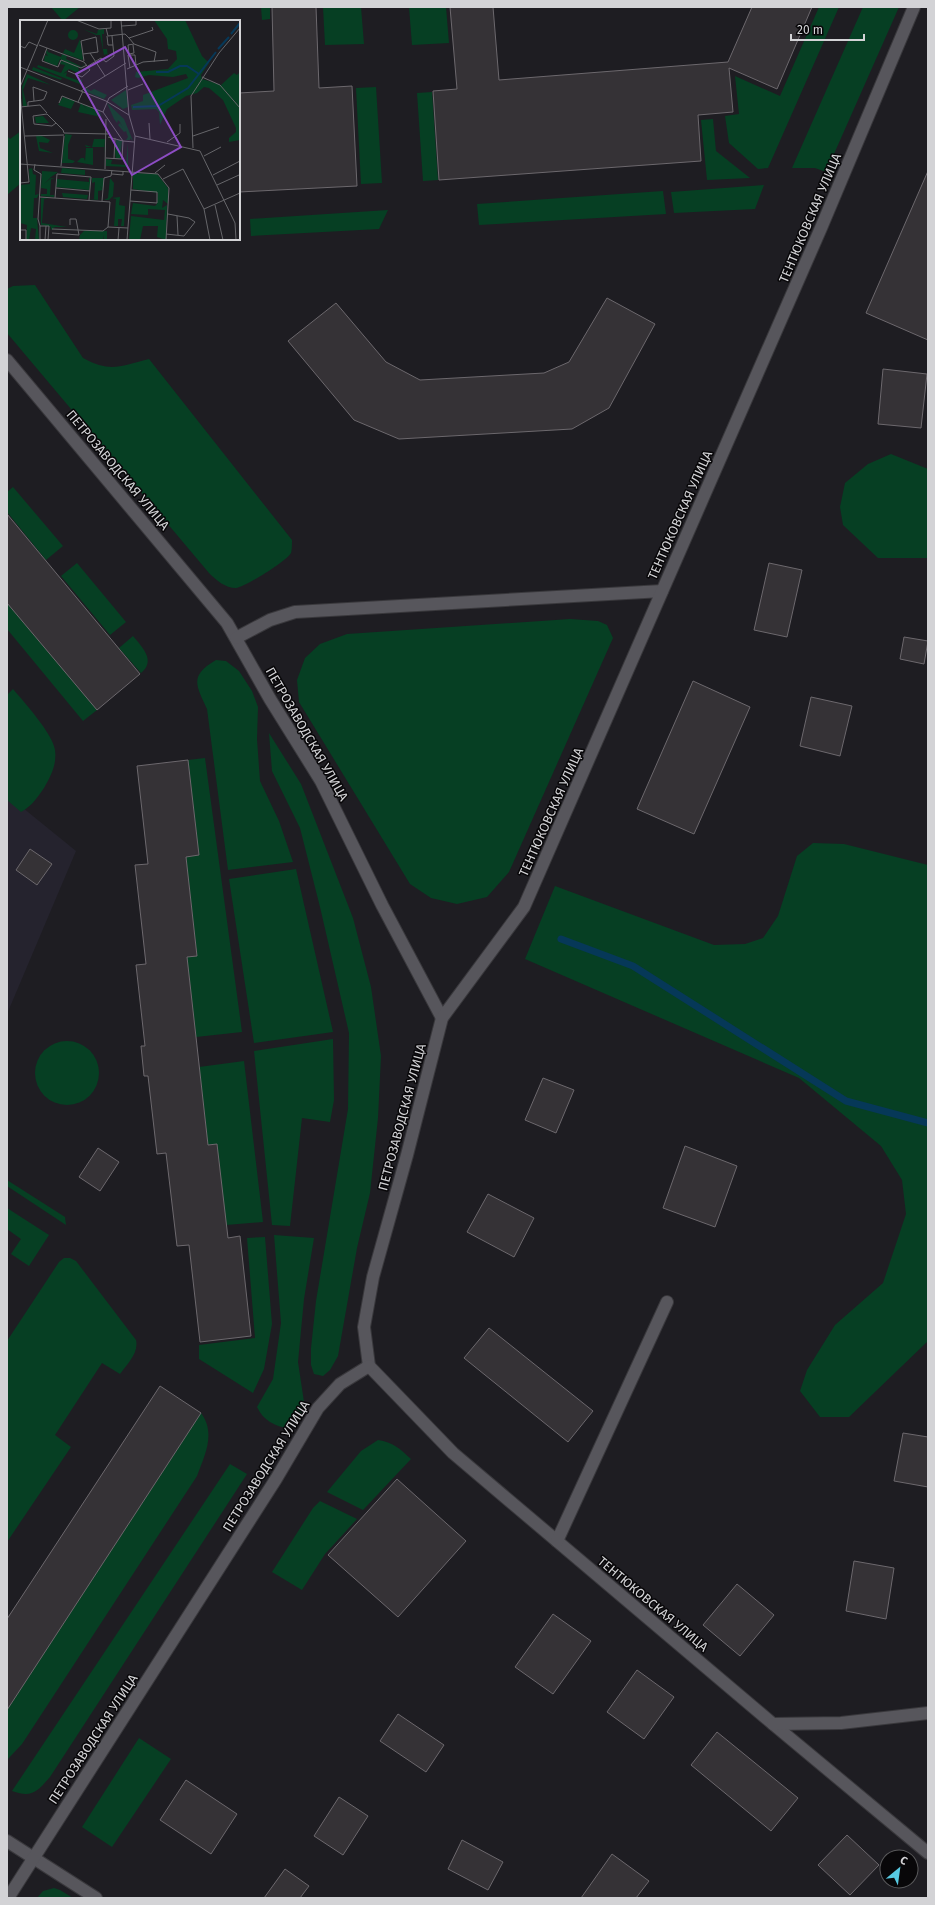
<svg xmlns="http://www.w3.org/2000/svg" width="935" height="1905" font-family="'Fira Sans',sans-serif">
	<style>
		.built { fill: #25232e }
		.green { fill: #063f23 }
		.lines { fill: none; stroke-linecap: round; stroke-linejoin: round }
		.stream { stroke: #063858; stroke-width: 7 }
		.building { fill: #353236; stroke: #6c686d }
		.minor-casing { stroke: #39383c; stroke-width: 14 }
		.minor { stroke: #57565c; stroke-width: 12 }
		.labels { text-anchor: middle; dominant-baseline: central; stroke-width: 3; stroke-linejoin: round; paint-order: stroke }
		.street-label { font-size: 13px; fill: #d3d3d6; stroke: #080709 }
		.inset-river { fill: none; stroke: #063858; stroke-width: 2 }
		.inset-road { fill: none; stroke: #66666a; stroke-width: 1 }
		.view { fill: #8d4dc4; fill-opacity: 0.15; stroke: #8d4dc4; stroke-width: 2 }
		.inset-edge { fill: none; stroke: #d3d3d6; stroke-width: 2 }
	</style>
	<rect width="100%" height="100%" fill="#1e1d22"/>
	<!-- built -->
	<polygon class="built" points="7,795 76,851 7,1014"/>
	<!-- green -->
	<g class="green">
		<polygon points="51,7 80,7 63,21"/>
		<polygon points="261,7 270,7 270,19 262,20"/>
		<polygon points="323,7 361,7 364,44 325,45"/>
		<polygon points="409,7 446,7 449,43 412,45"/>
		<polygon points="819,7 839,7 768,168 758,169 729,143 725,116 739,114 735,76 780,96"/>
		<polygon points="863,7 899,7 826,172 815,168 792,168"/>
		<polygon points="376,87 382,183 361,184 356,88"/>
		<polygon points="432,92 438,180 423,181 417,93"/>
		<polygon points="713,119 716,151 750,178 707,180 701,120"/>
		<polygon points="21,131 21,183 7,195 7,136 10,139"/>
		<polygon points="764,185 755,209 674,213 671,192"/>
		<polygon points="663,191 666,214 479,225 477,204"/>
		<polygon points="388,210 379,229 251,236 250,219"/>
		<path d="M 35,285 L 83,358 C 111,373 120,366 149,359 L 292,540 C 292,544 292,550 291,553 C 287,561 245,587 236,588 C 225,588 216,580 209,573 L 7,333 L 7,289 L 13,286 Z"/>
		<polygon points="891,454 928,469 928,558 878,558 843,525 840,507 845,483 868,464"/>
		<polygon points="13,487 63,546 46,560 7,512 7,492"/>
		<polygon points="77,563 126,622 110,635 61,576"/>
		<polygon points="7,603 97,710 83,721 7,629"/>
		<polygon points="570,619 598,621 607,625 613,638 509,872 487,897 457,904 431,898 410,884 299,702 297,680 305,658 320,644 347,634"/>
		<path d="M 133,636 C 143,648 156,661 141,673 L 119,648 Z"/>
		<path d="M 216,660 L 226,661 L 239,671 L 252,691 L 258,707 L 257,739 L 260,781 L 279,821 L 293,862 L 228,870 L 207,709 C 196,685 189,676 216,660 Z"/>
		<path d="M 13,689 C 24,702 53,734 55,750 C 57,764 51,776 44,788 C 36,799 33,805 21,812 L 7,800 L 7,695 Z"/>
		<polygon points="269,733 301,784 353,918 371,987 381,1056 378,1118 370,1193 357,1248 338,1356 330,1370 323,1376 314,1374 311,1365 311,1348 316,1301 348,1109 349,1033 320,907 300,828 272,771"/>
		<polygon points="205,758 242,1032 196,1037 187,957 197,955 186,857 199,855 188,760"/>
		<polygon points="813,843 844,844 928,865 928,1341 849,1417 820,1417 800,1391 807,1370 835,1325 883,1283 906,1214 902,1180 881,1146 799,1078 525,959 555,886 714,945 745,944 763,938 778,916 797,856"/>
		<polygon points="296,869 333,1032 254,1043 229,879"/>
		<polygon points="333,1039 334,1100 330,1122 302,1118 290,1226 272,1225 254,1051"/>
		<circle cx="67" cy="1073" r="32"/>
		<polygon points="244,1061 263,1222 226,1225 217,1144 208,1145 199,1067"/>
		<polygon points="7,1180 65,1217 66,1225 7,1186"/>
		<polygon points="7,1208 49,1235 29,1266 11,1254 21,1239 7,1229"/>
		<path d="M 274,1235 L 314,1238 L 304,1299 L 298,1362 L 304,1402 L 304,1412 L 298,1421 L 289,1428 C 275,1427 263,1420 257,1407 L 273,1379 L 281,1323 Z"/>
		<polygon points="265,1237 272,1324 264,1369 253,1393 199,1359 199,1345 255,1338 247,1238"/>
		<path d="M 64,1258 L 70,1258 L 76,1261 L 136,1340 C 139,1353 127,1364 120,1374 L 102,1363 L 55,1435 L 71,1447 L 7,1542 L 7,1341 L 59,1262 Z"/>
		<path d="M 201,1413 C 216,1433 205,1455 197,1476 L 22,1744 L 7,1760 L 7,1710 Z"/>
		<path d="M 378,1440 C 393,1442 400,1449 411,1459 L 363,1510 L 327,1492 L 361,1451 Z"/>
		<path d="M 230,1464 L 247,1474 L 50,1777 C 37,1792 32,1798 12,1791 Z"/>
		<polygon points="320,1501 357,1519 325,1554 302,1590 272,1572 313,1508"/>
		<polygon points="139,1738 171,1759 112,1847 82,1827"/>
		<polygon points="54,1888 60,1890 73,1898 37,1898 43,1891"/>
	</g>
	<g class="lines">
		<!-- stream -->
		<polyline class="stream" points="561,939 633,966 846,1101 928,1123"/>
	</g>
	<!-- building -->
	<g class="building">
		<polygon points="272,7 316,7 319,88 352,86 357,186 239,192 239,93 274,91"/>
		<polygon points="450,7 493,7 499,80 728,62 752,7 812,7 777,89 729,68 733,112 698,115 701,161 439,180 433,91 457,89"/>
		<polygon points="928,171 928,340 866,313"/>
		<polygon points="607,298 655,324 609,408 572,429 399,439 354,420 288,341 336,303 386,362 420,380 544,373 569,362"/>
		<polygon points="883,369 927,374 921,428 878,424"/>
		<polygon points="7,514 140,674 97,710 7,603"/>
		<polygon points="769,563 802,570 787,637 754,630"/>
		<polygon points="904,637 928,641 924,664 900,659"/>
		<polygon points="693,681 750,707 694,834 637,809"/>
		<polygon points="811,697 852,706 840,756 800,746"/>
		<polygon points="188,760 199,855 186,857 197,956 187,957 196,1037 208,1145 217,1144 228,1238 240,1236 251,1336 200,1342 189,1245 177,1246 166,1153 157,1154 148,1076 144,1076 141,1046 145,1046 136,965 146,964 135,865 148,864 137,766"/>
		<polygon points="30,849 52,864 37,885 16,870"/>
		<polygon points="543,1078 574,1090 556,1133 525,1120"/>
		<polygon points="685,1146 737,1166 715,1227 663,1208"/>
		<polygon points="98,1148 119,1162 100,1191 79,1177"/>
		<polygon points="488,1194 534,1218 514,1257 467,1232"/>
		<polygon points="489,1328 593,1411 568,1442 464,1358"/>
		<polygon points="160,1386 201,1413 7,1710 7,1619"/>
		<polygon points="903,1433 928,1437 928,1487 894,1481"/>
		<polygon points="397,1479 466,1541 398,1617 328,1555"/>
		<polygon points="854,1561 894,1568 886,1619 846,1611"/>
		<polygon points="737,1584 774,1615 740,1656 703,1625"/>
		<polygon points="553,1614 591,1641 553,1694 515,1667"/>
		<polygon points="637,1670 674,1697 644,1739 607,1712"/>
		<polygon points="398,1714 444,1745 426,1772 380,1741"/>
		<polygon points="717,1732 798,1798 771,1831 691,1765"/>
		<polygon points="186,1780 237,1814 211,1854 160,1820"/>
		<polygon points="339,1797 368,1816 343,1855 314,1836"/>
		<polygon points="847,1835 879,1865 850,1895 818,1865"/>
		<polygon points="462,1840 503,1862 488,1890 448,1869"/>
		<polygon points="612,1854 649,1881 636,1898 581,1898"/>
		<polygon points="285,1869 309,1886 300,1898 264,1898"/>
	</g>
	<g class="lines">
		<!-- minor casing -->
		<g class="minor-casing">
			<g id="minor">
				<polyline points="7,360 227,623 270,699 321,781 382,905 442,1018"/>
				<polyline points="236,638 270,620 295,612 662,591"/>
				<polyline points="369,1366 364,1327 373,1277 407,1155 442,1018 524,907 821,228 914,7"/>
				<polyline points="369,1366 453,1453 773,1724 928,1853"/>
				<polyline points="557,1541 667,1302"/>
				<polyline points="773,1724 841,1723 928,1713"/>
				<polyline points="7,1841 96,1898"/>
				<polyline points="8,1898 276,1479 318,1408 340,1384 369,1366"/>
			</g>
		</g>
		<!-- minor -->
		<use href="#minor" class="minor"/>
	</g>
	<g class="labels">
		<!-- street labels -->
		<g class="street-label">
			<text transform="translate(810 218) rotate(-67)">ТЕНТЮКОВСКАЯ УЛИЦА</text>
			<text transform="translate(118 470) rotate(50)">ПЕТРОЗАВОДСКАЯ УЛИЦА</text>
			<text transform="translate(680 515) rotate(-66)">ТЕНТЮКОВСКАЯ УЛИЦА</text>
			<text transform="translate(307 734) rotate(60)">ПЕТРОЗАВОДСКАЯ УЛИЦА</text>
			<text transform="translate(551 812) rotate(-66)">ТЕНТЮКОВСКАЯ УЛИЦА</text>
			<text transform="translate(402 1117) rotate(-75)">ПЕТРОЗАВОДСКАЯ УЛИЦА</text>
			<text transform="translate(266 1466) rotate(-58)">ПЕТРОЗАВОДСКАЯ УЛИЦА</text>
			<text transform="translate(653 1604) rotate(40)">ТЕНТЮКОВСКАЯ УЛИЦА</text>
			<text transform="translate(93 1739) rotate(-57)">ПЕТРОЗАВОДСКАЯ УЛИЦА</text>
		</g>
	</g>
	<!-- overview -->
	<g transform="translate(20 20)">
		<rect width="220" height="220" fill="#1e1d22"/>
		<path d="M 134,0 L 165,0 L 182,36 L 189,43 L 181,55 L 182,59 L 201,65 L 214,53 L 217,55 L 220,52 L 220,120 L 209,122 L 209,118 L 216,112 L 216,108 L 203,80 L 189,68 L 184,67 L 177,73 L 166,76 L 147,89 L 140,105 L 139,92 L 136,89 L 112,90 L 111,85 L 123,81 L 123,75 L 168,58 L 166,54 L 153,57 L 129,55 L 118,58 L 115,57 L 116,52 L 148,49 L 157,39 L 156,31 L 148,29 L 147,19 ZM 63,9 L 77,14 L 78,10 L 84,9 L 84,14 L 82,14 L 83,29 L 87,29 L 88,37 L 87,34 L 84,35 L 80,15 L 76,15 ZM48 15a5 5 0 1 1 10 0a5 5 0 1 1-10 0ZM 60,19 L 63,39 L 62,40 L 43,33 L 45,29 L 54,33 ZM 27,29 L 28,32 L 41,37 L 42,34 L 47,36 L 46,39 L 62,47 L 64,42 L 59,40 L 64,42 L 63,46 L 61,47 L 58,47 L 60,54 L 49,49 L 43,54 L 47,52 L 46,56 L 60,61 L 62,59 L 62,65 L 17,47 L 18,45 L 41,53 L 45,45 L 40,44 L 41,41 L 46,42 L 40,39 L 37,46 L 24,41 L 25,35 L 28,36 L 26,33 ZM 13,47 L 41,58 L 42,58 L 41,60 L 12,50 ZM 7,54 L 31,65 L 8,58 L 3,70 L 7,86 L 3,86 L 2,67 ZM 66,68 L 71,71 L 74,69 L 87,75 L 84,79 L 65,71 ZM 106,70 L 108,87 L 103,89 L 91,80 ZM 43,77 L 55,81 L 51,89 L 38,85 ZM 61,83 L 67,89 L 63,84 L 76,90 L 75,94 L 77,90 L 80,92 L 81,97 L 58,92 ZM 87,83 L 104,99 L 113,121 L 110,118 L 110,120 L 106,120 L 108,117 L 106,111 L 104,112 L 98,105 L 100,103 L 103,108 L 100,102 L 98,100 L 97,103 L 94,99 ZM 23,96 L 29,103 L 35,103 L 16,103 L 15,97 ZM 45,114 L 52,115 L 48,125 L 48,139 L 55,141 L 53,143 L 42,143 ZM 20,115 L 30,120 L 28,123 L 19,122 L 20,128 L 33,133 L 19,131 L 16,116 ZM 74,119 L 85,119 L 84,134 L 84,127 L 66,127 L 65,125 L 72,127 ZM 96,119 L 102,121 L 100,138 L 96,138 L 95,132 ZM 108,123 L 108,147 L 86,146 L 86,139 L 92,140 L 91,144 L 106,145 ZM 66,128 L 73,128 L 73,145 L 57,142 L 61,138 L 64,138 L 65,141 ZM 12,148 L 13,154 L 16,155 L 15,175 L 19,174 L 17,178 L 14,178 L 13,198 L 17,198 L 19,220 L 15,220 L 16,209 L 11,208 L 9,220 L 6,220 L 7,205 L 0,203 L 0,165 L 10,164 L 9,149 ZM 42,148 L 65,150 L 65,155 L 41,153 ZM 22,151 L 38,152 L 31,157 L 24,164 L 31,158 L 35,158 L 31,159 L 30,175 L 34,175 L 34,177 L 21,176 L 21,174 L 27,174 L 27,169 L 21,168 ZM 113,153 L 137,154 L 148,168 L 148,184 L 143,180 L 142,188 L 147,185 L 146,220 L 137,217 L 138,206 L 123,206 L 120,220 L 109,219 L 111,196 L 144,200 L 145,190 L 128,189 L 128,195 L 111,194 L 113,183 L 135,186 L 137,184 L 138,173 L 113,169 ZM 69,158 L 71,158 L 69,170 L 36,167 L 37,159 L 69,162 ZM 72,158 L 84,158 L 83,169 L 80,166 L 83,170 L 78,171 L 78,180 L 70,179 L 74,179 L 75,162 L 72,163 ZM 90,158 L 94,163 L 93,176 L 89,180 L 84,180 L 88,178 ZM 42,173 L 68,175 L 67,179 L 43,177 ZM 100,177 L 99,185 L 105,186 L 104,206 L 101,206 L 102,199 L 98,199 L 98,206 L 94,206 L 96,179 L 92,178 ZM 21,178 L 29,178 L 24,179 L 22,203 L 47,207 L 35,207 L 31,210 L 31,207 L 21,205 ZM 64,211 L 87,211 L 87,220 L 84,220 L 83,215 L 75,213 L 83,215 L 83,220 L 59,220 L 60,215 Z" fill="#063f23"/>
		<path class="inset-river" d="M 211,14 L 220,3M 198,29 L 209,17M 136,52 L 148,52 L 160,46 L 167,46 L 179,54M 113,87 L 138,86 L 168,68 L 196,32"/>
		<path class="inset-road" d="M 56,0 L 79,9 L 91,8 L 91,0M 101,0 L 109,95 L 115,116 L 107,220M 102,6 L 116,5 L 116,0M 86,8 L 88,16 L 105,14 L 109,18 L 133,10 L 132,7M 87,16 L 88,25 L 93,25M 109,18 L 114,24 L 136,32 L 134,42M 19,25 L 64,42 L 70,50 L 62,57 L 48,51M 113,25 L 114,33 L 109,34 L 108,25 L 114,24M 0,26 L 5,28 L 9,22 L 18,26M 27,28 L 22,41 L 38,47 L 41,40 L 61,48 L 67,45M 70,33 L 85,56M 63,34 L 78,32 L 76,17 L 61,21 L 64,41M 68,46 L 81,38 L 86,42 L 94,36 L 92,16M 0,47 L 86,81 L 109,95M 110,48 L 108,35 L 115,35 L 116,45M 107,49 L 123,42 L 148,40M 182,57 L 200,65 L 220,88M 0,67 L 28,0M 108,70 L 123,64M 61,71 L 106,43M 0,73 L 9,162 L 0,163M 58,82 L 63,71M 39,83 L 42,76 L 83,92 L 103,121 L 114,122M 8,86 L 8,82 L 22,80 L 24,79 L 27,72 L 13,67 L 14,81M 0,87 L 20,85 L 27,93M 83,92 L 89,78 L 108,66M 36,103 L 32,106 L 14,104 L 13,96 L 27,94 L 43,110 L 44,113 L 88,114M 129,103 L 130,119M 5,116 L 44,115M 115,116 L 180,131 L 215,203 L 216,220M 173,116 L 199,107M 147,122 L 160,113 L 160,104M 173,128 L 171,76 L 199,33 L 220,8M 184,136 L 201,127M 86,138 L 102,139 L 103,121 L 88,117M 94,138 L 95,118M 0,144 L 138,154 L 149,168 L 146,220M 15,144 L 14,150 L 21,154 L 18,199 L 20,206M 41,146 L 44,116M 85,149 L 86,99M 135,153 L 145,145M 92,154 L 103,155 L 103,151M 193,155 L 220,141M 143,159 L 163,149 L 184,189 L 190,220M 197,165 L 219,155M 36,168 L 70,171M 20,177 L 90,182 L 88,207M 35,178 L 37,154 L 71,157 L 69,180M 82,181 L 84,158 L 91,156 L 92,150M 110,181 L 137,183 L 137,172 L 111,170M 195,185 L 203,220M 184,189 L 220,173M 157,196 L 158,215M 32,209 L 83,211 L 88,207 L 108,208M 0,210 L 6,210 L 6,220M 32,213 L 59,215 L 56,199 L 50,199 L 50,205M 146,214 L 164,216 L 175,202 L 169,198 L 148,194M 20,220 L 20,206 L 29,206 L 28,220M 25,220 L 26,206M 98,220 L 99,208"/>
		<path class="view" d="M 105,27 L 161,127 L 112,155 L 56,54 Z"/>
		<rect width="220" height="220" class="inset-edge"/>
	</g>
	<!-- border -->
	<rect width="935" height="1905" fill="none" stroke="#d3d3d6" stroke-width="16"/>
	<!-- north arrow -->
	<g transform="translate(899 1869) rotate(29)"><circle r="19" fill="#080709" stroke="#59595b"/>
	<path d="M0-3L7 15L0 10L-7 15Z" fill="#57c9e2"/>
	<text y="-6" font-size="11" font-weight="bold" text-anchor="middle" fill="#d3d3d6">С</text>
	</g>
	<!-- scale -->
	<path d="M791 34v6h73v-6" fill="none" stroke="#d3d3d6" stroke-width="2"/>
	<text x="797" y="34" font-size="12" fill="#d3d3d6" stroke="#080709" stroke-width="3" paint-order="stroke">20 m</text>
</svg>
